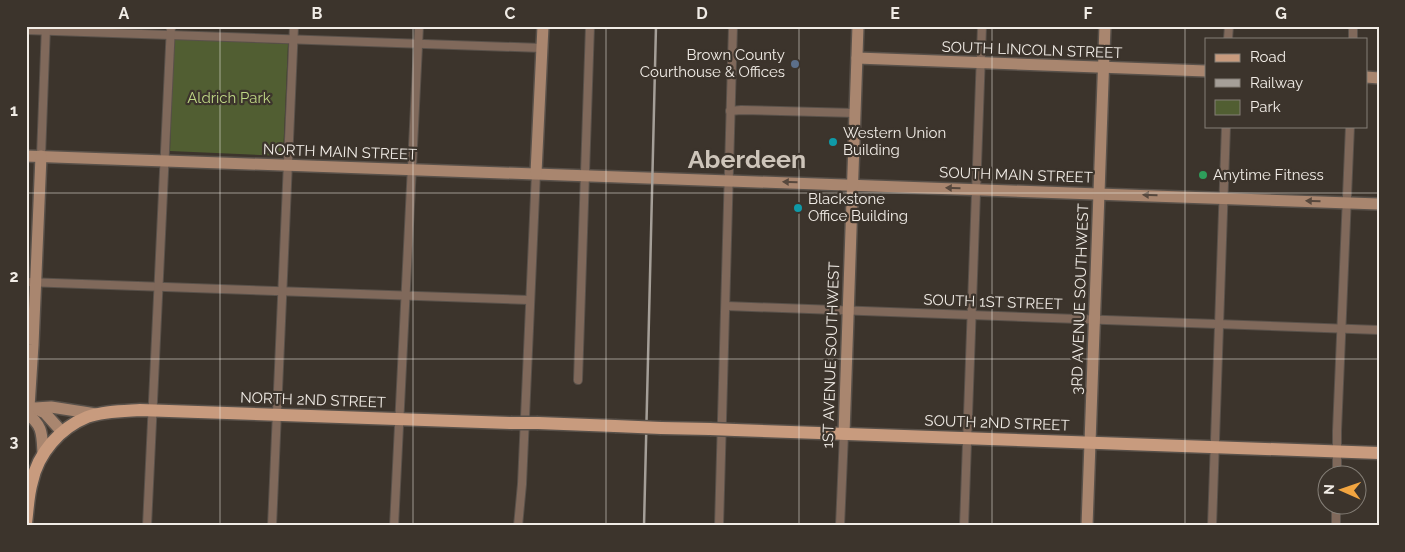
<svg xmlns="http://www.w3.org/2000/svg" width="1405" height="552" font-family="Raleway,sans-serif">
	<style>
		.green { fill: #515e32 }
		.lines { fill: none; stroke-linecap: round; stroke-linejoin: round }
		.street-casing { stroke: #59514a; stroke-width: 10 }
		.secondary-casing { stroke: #59514a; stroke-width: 14 }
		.primary-casing { stroke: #59514a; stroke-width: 15 }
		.street { stroke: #80695b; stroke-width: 8 }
		.secondary { stroke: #a9866f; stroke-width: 11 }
		.primary { stroke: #c89b7e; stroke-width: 12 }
		.rail { stroke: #a59f98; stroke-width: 2.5 }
		.primary-bridge-casing { stroke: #59514a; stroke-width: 15; stroke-linecap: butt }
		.primary-bridge { stroke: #c89b7e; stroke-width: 12 }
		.oneway { fill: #57483d }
		.grid { fill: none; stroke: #f1ece6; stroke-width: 1; stroke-opacity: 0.55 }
		.service-dot { fill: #5c6f8a; stroke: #3c342c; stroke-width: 2 }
		.culture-dot { fill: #0f9aa8; stroke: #3c342c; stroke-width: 2 }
		.leisure-dot { fill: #2e9e5b; stroke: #3c342c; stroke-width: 2 }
		.labels { text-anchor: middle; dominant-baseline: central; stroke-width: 4.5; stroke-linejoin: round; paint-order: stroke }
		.street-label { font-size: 15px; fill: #f1ece6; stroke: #3c342c }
		.poi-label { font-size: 15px; fill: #f1ece6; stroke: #3c342c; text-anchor: start }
		.park-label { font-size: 15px; fill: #bfd785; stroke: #3c342c }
		.town-label { font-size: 25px; font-weight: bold; fill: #cec5ba; stroke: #3c342c }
		.neatline { fill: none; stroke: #f1ece6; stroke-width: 2 }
		.grid-label { font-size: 16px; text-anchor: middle; font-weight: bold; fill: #f1ece6 }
	</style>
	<rect width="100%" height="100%" fill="#3c342c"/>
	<!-- green -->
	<polygon class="green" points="174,39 288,44 283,156 170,151"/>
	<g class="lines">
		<!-- street casing -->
		<g class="street-casing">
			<g id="street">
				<polyline points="26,30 542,48"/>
				<polyline points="1228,39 1229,26"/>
				<polyline points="1353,39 1353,26"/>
				<polyline points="730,111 741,110 855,113"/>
				<polyline points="41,156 46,26"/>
				<polyline points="26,282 529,300"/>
				<polyline points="726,306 1379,330"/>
				<polyline points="578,380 590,26"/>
				<polyline points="1337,474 1337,431 1350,126"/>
				<polyline points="147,526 171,26"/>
				<polyline points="272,526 294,26"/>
				<polyline points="394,526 419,26"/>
				<polyline points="518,526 522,484 536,173"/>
				<polyline points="719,526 733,26"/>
				<polyline points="840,526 844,434"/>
				<polyline points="964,526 982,26"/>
				<polyline points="1212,526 1226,126"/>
				<polyline points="1336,526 1336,504"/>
			</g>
		</g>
		<!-- secondary casing -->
		<g class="secondary-casing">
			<g id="secondary">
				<polyline points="857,58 1206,71"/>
				<polyline points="1366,77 1379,78"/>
				<polyline points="26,156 1379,204"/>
				<polyline points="536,173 543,26"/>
				<polyline points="29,407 33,345 41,156"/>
				<polyline points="34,408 45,413 62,432"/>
				<polyline points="35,408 51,407 96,414"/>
				<path d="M 26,413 C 43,425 42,434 43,454"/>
				<polyline points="844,434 858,26"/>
				<polyline points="1087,526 1105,26"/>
			</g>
		</g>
		<!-- primary casing -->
		<g class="primary-casing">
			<g id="primary">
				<polyline points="538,423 615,426"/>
				<polyline points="661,428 710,429"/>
				<polyline points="735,430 1379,453"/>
				<path d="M 26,523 C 28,509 28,495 32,482 C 38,453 60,428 87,417 C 103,411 123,411 140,410 L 511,423"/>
			</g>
		</g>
		<!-- street -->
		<use href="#street" class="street"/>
		<!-- secondary -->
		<use href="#secondary" class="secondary"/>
		<!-- primary -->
		<use href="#primary" class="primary"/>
		<!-- rail -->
		<polyline class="rail" points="644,526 656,26"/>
		<!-- primary-bridge casing -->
		<g class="primary-bridge-casing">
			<g id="primary-bridge">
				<polyline points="511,423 538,423"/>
				<polyline points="615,426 661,428"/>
				<polyline points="710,429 735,430"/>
			</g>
		</g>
		<!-- primary-bridge -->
		<use href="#primary-bridge" class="primary-bridge"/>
	</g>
	<!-- one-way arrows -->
	<defs><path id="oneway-solid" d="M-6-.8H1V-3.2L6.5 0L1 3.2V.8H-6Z" transform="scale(1.25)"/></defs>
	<g class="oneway">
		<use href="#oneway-solid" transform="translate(790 182) rotate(-178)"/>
		<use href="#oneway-solid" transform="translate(953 188) rotate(-178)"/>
		<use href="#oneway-solid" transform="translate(1150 195) rotate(-178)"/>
		<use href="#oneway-solid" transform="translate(1313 201) rotate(-178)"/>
	</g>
	<!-- grid -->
	<path class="grid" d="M 220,26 L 220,526M 413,26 L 413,526M 606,26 L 606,526M 799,26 L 799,526M 992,26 L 992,526M 1185,26 L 1185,526M 26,193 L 1379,193M 26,359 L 1379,359"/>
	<!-- markers -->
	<circle class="service-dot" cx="795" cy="64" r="5"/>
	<g class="culture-dot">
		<circle cx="833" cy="142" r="5"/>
		<circle cx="798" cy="208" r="5"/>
	</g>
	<circle class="leisure-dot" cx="1203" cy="175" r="5"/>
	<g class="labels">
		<!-- street labels -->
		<g class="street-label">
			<text transform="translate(1032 50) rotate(2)">SOUTH LINCOLN STREET</text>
			<text transform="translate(340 152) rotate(2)">NORTH MAIN STREET</text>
			<text transform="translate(1016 175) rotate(2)">SOUTH MAIN STREET</text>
			<text transform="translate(1080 299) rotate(-88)">3RD AVENUE SOUTHWEST</text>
			<text transform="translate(993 302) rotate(2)">SOUTH 1ST STREET</text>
			<text transform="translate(831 355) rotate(-88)">1ST AVENUE SOUTHWEST</text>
			<text transform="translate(313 400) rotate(2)">NORTH 2ND STREET</text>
			<text transform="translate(997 423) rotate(2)">SOUTH 2ND STREET</text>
		</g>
		<!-- poi labels -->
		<g class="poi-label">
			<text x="785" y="55" text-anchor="end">Brown County<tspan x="785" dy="17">Courthouse &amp; Offices</tspan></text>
			<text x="843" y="133">Western Union<tspan x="843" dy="17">Building</tspan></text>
			<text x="1213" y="175">Anytime Fitness</text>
			<text x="808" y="199">Blackstone<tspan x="808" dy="17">Office Building</tspan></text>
		</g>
		<!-- park labels -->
		<g class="park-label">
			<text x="229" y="98">Aldrich Park</text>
		</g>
		<!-- town labels -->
		<g class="town-label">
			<text x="747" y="159">Aberdeen</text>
		</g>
	</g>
	<!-- border -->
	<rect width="1405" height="552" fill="none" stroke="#3c342c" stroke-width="55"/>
	<!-- legend -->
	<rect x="1205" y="38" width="162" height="90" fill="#3c342c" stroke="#847e76"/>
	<rect x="1215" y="54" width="25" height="8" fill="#c89b7e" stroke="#847e76"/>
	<text x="1250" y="62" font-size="15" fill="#f1ece6">Road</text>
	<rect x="1215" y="79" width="25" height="8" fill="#a59f98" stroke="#847e76"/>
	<text x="1250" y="88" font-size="15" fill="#f1ece6">Railway</text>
	<rect x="1215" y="100" width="25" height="15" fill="#515e32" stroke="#847e76"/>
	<text x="1250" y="112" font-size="15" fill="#f1ece6">Park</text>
	<!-- north arrow -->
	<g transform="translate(1342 490) rotate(272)"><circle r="24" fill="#3c342c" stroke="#847e76"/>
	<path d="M0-4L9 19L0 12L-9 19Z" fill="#f2a540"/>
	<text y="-8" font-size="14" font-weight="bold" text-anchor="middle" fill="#f1ece6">N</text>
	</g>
	<rect x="28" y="28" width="1350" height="496" class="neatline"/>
	<g class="grid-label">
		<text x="124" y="19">A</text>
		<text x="317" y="19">B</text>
		<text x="510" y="19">C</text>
		<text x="702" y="19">D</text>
		<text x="895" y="19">E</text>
		<text x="1088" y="19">F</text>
		<text x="1281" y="19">G</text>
		<text x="14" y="116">1</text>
		<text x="14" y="282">2</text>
		<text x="14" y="447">3</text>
	</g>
</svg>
